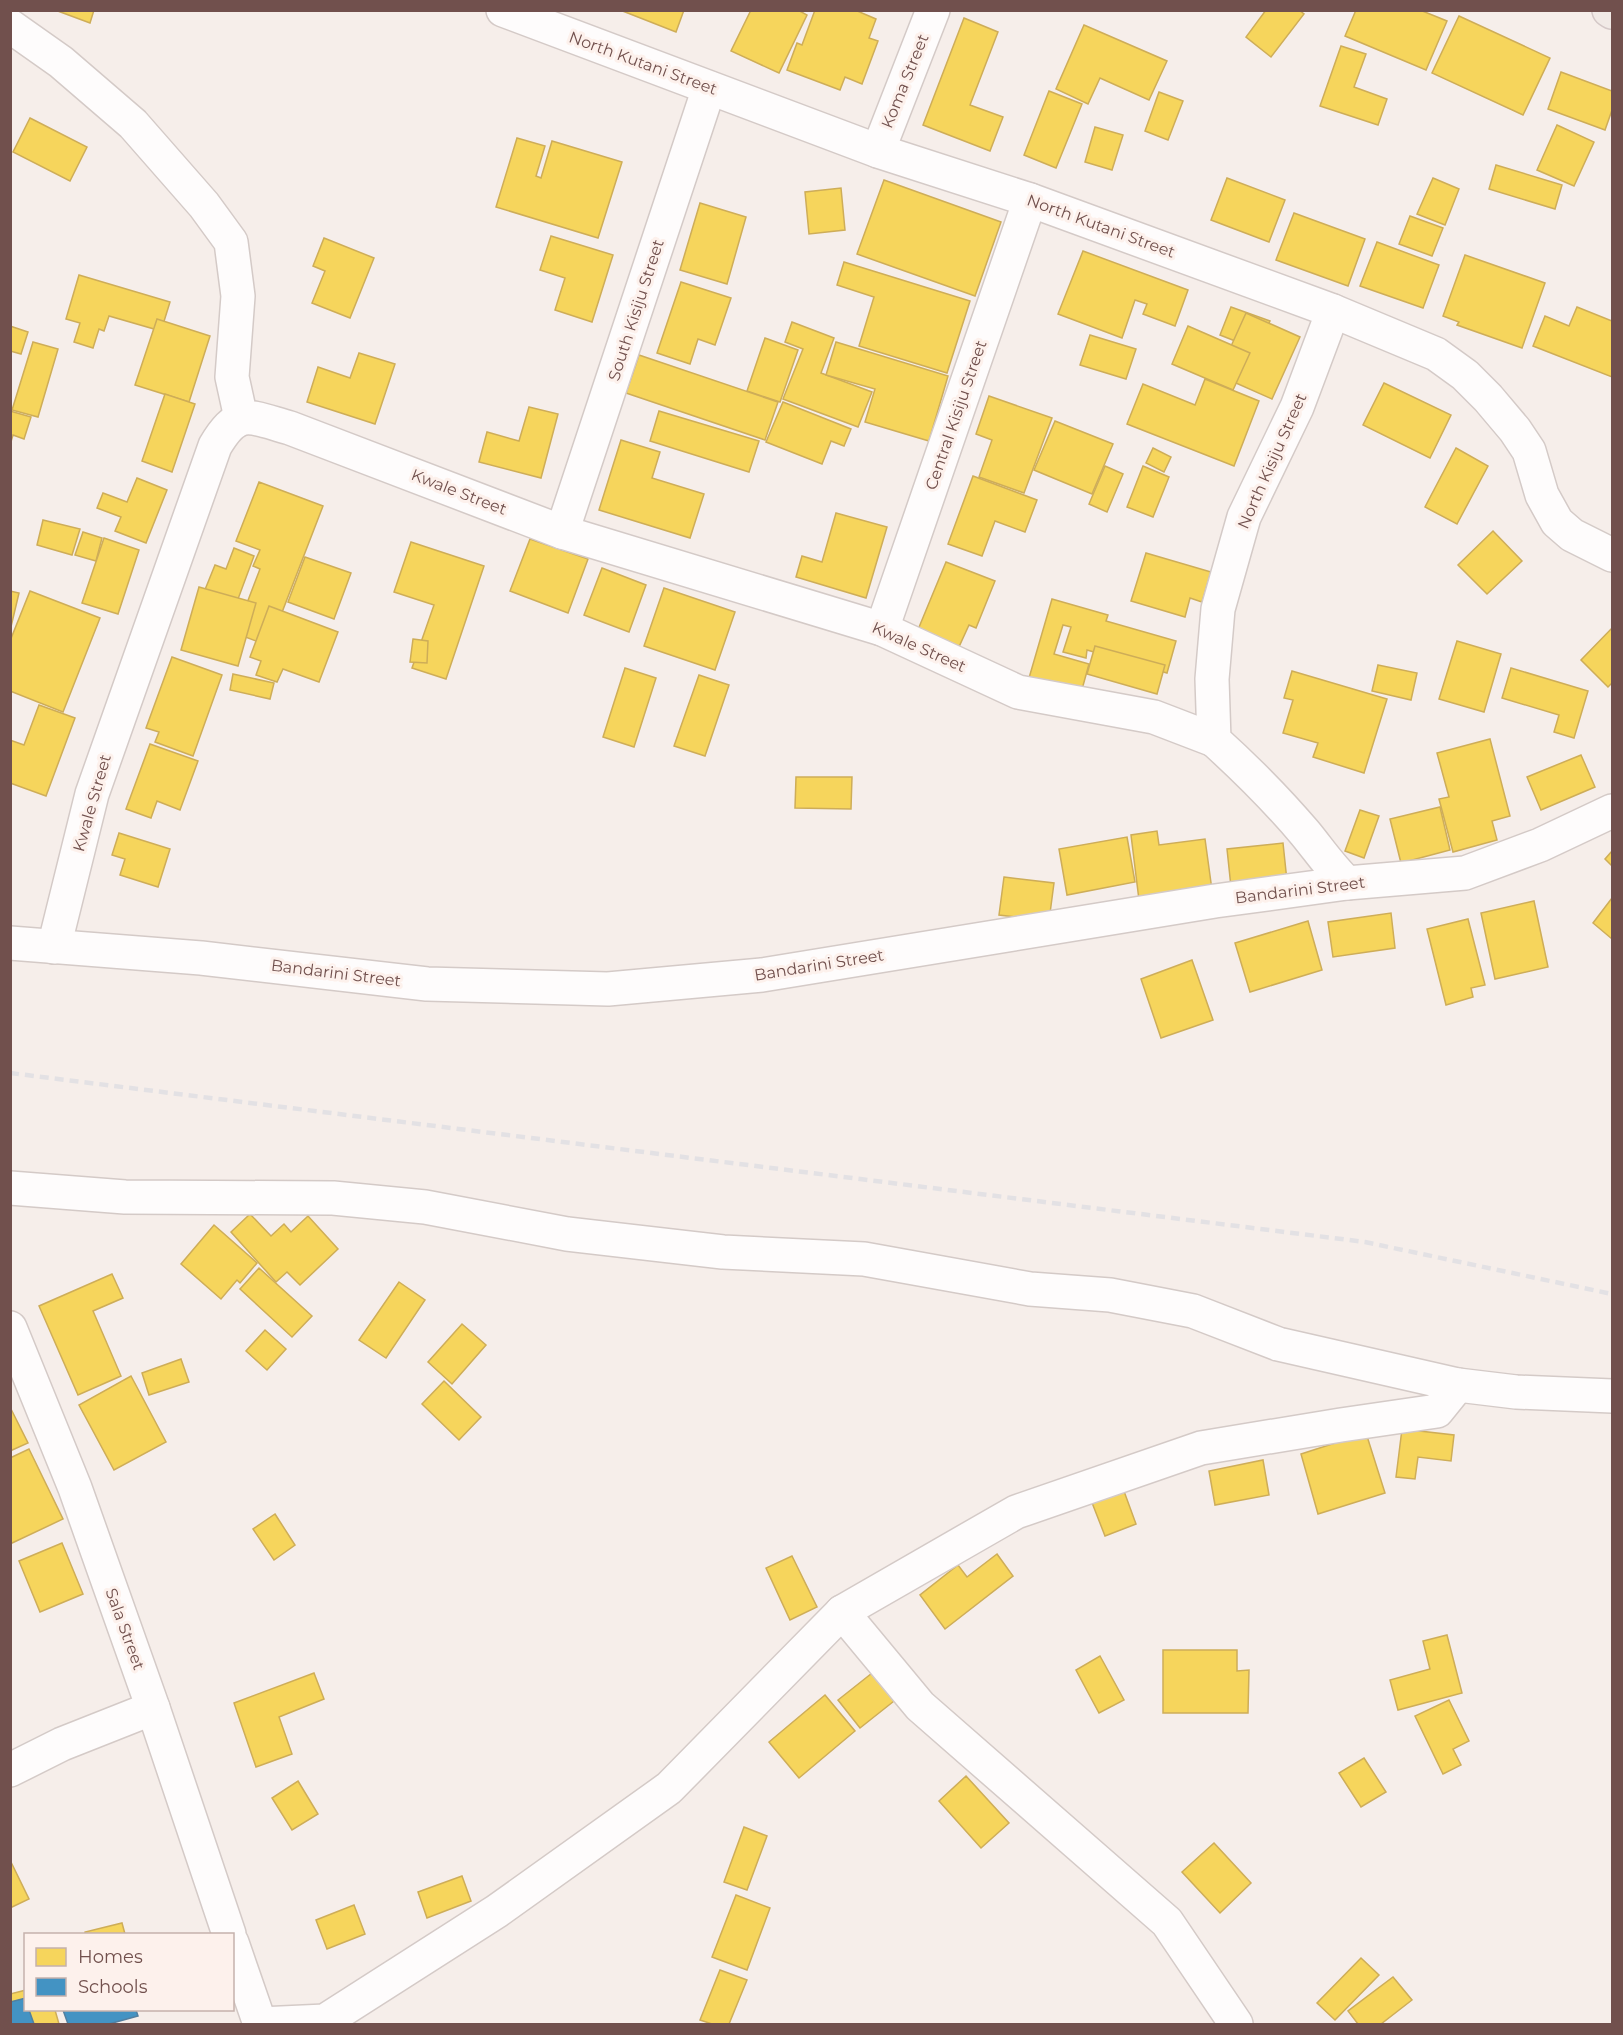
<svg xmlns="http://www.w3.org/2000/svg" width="1623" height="2035" font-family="Montserrat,sans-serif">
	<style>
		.homes { fill: #f6d55c; stroke: #cead58; stroke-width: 1.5 }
		.schools { fill: #4393c3; stroke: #517fa0; stroke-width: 1.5 }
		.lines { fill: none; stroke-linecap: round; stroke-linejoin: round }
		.minor-casing { stroke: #d4cac7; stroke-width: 36 }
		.primary-casing { stroke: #d4c8c7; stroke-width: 36 }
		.minor { stroke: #fefcfc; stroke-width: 33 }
		.primary { stroke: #f1eae6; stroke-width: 33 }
		.rail { stroke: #e3e1e4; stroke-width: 4.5; stroke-dasharray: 9 6; stroke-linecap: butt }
		.labels { text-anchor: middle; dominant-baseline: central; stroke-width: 6; stroke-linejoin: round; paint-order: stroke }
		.street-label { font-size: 16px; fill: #71504d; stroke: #fdf1ec }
	</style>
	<rect width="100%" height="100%" fill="#f6eeea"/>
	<!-- homes -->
	<g class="homes">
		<polygon points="55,10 94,10 90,23"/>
		<polygon points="620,10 684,10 676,32"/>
		<polygon points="751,10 798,10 807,15 779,73 731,51"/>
		<polygon points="815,10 855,10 876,19 869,38 878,41 862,84 845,77 840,90 787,70 797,43 802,45"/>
		<polygon points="1266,10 1299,10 1304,14 1271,57 1246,37"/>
		<polygon points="1356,10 1420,10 1447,21 1426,70 1345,36"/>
		<polygon points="1459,16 1550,58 1523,115 1432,73"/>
		<polygon points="964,18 998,32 970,105 1003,117 990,151 923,125"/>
		<polygon points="1084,25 1167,61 1149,100 1100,78 1088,104 1056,89"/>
		<polygon points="1341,46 1366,54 1354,87 1387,99 1378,125 1320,106"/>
		<polygon points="1561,72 1612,91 1612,110 1605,130 1548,109"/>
		<polygon points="1049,91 1082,104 1056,168 1024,155"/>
		<polygon points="1159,92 1183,101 1168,140 1145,131"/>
		<polygon points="30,118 87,147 70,181 13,152"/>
		<polygon points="1557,125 1594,142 1574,186 1537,170"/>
		<polygon points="1095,127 1123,135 1112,170 1085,162"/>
		<polygon points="517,138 545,146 536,176 541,178 552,141 622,162 598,238 496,207"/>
		<polygon points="1496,165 1562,185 1555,209 1489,189"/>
		<polygon points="1227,178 1285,200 1269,242 1211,220"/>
		<polygon points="1433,178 1459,189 1445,225 1417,214"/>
		<polygon points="884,180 1001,222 975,296 857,254"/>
		<polygon points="841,188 845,230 809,234 805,192"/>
		<polygon points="700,203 746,217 727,284 680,270"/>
		<polygon points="1294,213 1365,239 1348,286 1276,260"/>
		<polygon points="1410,216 1443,228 1432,256 1399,244"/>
		<polygon points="551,236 613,255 592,322 555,310 565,278 540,270"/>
		<polygon points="324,238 374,258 350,318 312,303 325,271 313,266"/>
		<polygon points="1377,242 1439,265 1423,308 1360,286"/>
		<polygon points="1083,251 1188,290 1175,326 1143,314 1147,304 1135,300 1122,338 1058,314"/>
		<polygon points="1465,255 1545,283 1522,348 1457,325 1459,322 1443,316"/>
		<polygon points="844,262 970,301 947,373 859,346 874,297 837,285"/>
		<polygon points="79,275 170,302 161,331 109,316 104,331 99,329 93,348 74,342 80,323 66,319"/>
		<polygon points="681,282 731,298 715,345 698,339 690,364 657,353"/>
		<polygon points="1231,307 1270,321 1258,350 1220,335"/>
		<polygon points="1577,307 1612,321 1612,377 1533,346 1545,316 1569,326"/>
		<polygon points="1246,313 1300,337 1272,399 1218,375"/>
		<polygon points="157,319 210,336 189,402 135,385"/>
		<polygon points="792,322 834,338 821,373 872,392 858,427 783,399 803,349 785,342"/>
		<polygon points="10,326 28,332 21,354 10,351"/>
		<polygon points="1188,326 1250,353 1233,390 1172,364"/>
		<polygon points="1090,335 1136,349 1126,379 1080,365"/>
		<polygon points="765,338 798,350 780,402 747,391"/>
		<polygon points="33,342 58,349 38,417 12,410"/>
		<polygon points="836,342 948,376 929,441 865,422 875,389 826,375"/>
		<polygon points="359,353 395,364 375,424 307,402 318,367 350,378"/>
		<polygon points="639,355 778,402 765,440 626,393"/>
		<polygon points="1205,379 1259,401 1234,466 1127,424 1143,384 1195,405"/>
		<polygon points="1384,383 1451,415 1430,458 1363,425"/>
		<polygon points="165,394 195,404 172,472 142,461"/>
		<polygon points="989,396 1052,418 1024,493 979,477 992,440 976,434"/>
		<polygon points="783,402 851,429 844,446 831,441 822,464 766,442"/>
		<polygon points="529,407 558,414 541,478 479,462 487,432 519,441"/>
		<polygon points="10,411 31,417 24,439 13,435 10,445"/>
		<polygon points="659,411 759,441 749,472 650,441"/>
		<polygon points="1055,421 1113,444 1092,494 1034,470"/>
		<polygon points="621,440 660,452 652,478 704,494 690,538 599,510"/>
		<polygon points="1153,448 1171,457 1164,472 1146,463"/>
		<polygon points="1456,448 1488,466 1457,524 1425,507"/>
		<polygon points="1105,466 1123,474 1107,512 1089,504"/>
		<polygon points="1143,466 1169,477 1153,517 1127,507"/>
		<polygon points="973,476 1037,500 1025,532 995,521 982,556 948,544"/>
		<polygon points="137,478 167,490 146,543 115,531 121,517 97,508 103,493 127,502"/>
		<polygon points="259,482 323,506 269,646 206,622 212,606 200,602 215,565 226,569 234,548 254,556 238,599 247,603 260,569 253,566 260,550 236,541"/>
		<polygon points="836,513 887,527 866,598 796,577 802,556 822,562"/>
		<polygon points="43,520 80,529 72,555 37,545"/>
		<polygon points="1493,531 1522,561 1487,594 1458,565"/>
		<polygon points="83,532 102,538 96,561 75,555"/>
		<polygon points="104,538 139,550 118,614 82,603"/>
		<polygon points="530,539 588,559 568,613 510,591"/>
		<polygon points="411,542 484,566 446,679 412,668 434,605 394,592"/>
		<polygon points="1146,553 1211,572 1202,602 1190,598 1185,617 1131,601"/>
		<polygon points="305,557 351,573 334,619 288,602"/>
		<polygon points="946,562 995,581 976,628 969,625 958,649 917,632"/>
		<polygon points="602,568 646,585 629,632 584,615"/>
		<polygon points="199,587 256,603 238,666 181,650"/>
		<polygon points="664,588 735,612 715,670 644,646"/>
		<polygon points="10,591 19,593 10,631"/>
		<polygon points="30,591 100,618 63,712 10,691 10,641"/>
		<polygon points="1052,599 1108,615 1106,621 1176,641 1167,673 1087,650 1086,658 1063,652 1071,627 1063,625 1054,654 1089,664 1081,693 1029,678"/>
		<polygon points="269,606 338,632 319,682 283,669 277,682 256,675 261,661 250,657"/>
		<polygon points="1612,628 1612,683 1608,687 1581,660"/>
		<polygon points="413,639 428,641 427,663 410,662"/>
		<polygon points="1457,641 1501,654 1484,712 1439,699"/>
		<polygon points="1095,646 1165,665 1157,694 1087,674"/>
		<polygon points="172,657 222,675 193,756 155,742 159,732 146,728"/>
		<polygon points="1378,665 1417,673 1411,700 1372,691"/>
		<polygon points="625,668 656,678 634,747 603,737"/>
		<polygon points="1511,668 1588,691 1574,738 1554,732 1559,715 1502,698"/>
		<polygon points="1292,671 1387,699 1364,773 1313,757 1318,743 1283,733 1293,700 1284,698"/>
		<polygon points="233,674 274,683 270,699 230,690"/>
		<polygon points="699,675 729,685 705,756 674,746"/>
		<polygon points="39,705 75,718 46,796 10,783 10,740 24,745"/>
		<polygon points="1490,739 1510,816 1492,821 1497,840 1453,852 1439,799 1449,797 1437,753"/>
		<polygon points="150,744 198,761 180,810 157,801 151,818 126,809"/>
		<polygon points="1581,755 1595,787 1541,810 1527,777"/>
		<polygon points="796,777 852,777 851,809 795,808"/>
		<polygon points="1440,807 1450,850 1401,863 1390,819"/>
		<polygon points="1360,810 1379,816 1364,858 1345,851"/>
		<polygon points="1157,831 1159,845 1205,839 1212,890 1139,900 1131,835"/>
		<polygon points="119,833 170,849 158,887 120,875 125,859 112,855"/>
		<polygon points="1127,837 1135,882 1067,895 1059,849"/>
		<polygon points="1283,843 1287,881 1231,887 1227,849"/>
		<polygon points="1612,851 1612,866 1605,859"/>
		<polygon points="1004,877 1054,883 1049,921 999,915"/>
		<polygon points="1612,898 1612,939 1593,923"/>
		<polygon points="1534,901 1548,967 1495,979 1481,913"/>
		<polygon points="1391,913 1395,948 1333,957 1328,922"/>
		<polygon points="1468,919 1485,985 1471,988 1473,997 1446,1005 1427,929"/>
		<polygon points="1308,921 1322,970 1250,992 1235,943"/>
		<polygon points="1192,960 1213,1020 1161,1038 1141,979"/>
		<polygon points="250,1214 271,1236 284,1224 291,1232 308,1216 338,1249 300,1285 287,1272 276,1282 231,1232"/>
		<polygon points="214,1225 257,1263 240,1283 237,1280 221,1299 181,1264"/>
		<polygon points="259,1268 312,1316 292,1337 240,1289"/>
		<polygon points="112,1274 123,1298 93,1311 121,1376 78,1395 39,1306"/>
		<polygon points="399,1282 425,1300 386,1358 359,1340"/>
		<polygon points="462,1324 486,1345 452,1384 428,1362"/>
		<polygon points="265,1330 286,1349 267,1370 246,1351"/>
		<polygon points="181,1359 189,1382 149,1395 142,1373"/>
		<polygon points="131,1376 166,1442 114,1470 79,1405"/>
		<polygon points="444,1381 481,1417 459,1440 422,1404"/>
		<polygon points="10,1407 28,1443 10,1451"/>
		<polygon points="1402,1429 1454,1435 1451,1461 1418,1457 1415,1479 1396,1477"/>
		<polygon points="1366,1433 1385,1493 1318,1514 1301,1454"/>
		<polygon points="29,1449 63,1519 10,1544 10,1458"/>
		<polygon points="1263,1460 1269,1495 1215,1505 1209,1471"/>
		<polygon points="1121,1483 1136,1524 1105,1536 1089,1495"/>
		<polygon points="275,1514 295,1545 274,1560 253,1529"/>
		<polygon points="62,1543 83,1594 40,1612 19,1561"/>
		<polygon points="997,1554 1013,1576 945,1629 920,1595 958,1565 967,1577"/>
		<polygon points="792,1556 817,1607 790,1620 766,1568"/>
		<polygon points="1447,1635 1462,1693 1398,1710 1390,1680 1430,1669 1423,1641"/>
		<polygon points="1163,1650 1237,1650 1237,1671 1249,1670 1248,1713 1163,1713"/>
		<polygon points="1100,1656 1124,1700 1099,1713 1076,1670"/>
		<polygon points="886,1662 908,1690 860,1728 838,1700"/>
		<polygon points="314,1673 324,1699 279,1717 292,1754 256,1767 234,1703"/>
		<polygon points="825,1695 855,1731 799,1778 769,1742"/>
		<polygon points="1449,1700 1469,1741 1453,1749 1461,1765 1443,1774 1415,1716"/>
		<polygon points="1364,1758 1386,1792 1361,1807 1339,1773"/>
		<polygon points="966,1776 1009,1823 981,1848 939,1801"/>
		<polygon points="298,1781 318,1814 292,1830 272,1798"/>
		<polygon points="744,1827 767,1836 747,1890 724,1882"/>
		<polygon points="1214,1843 1251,1883 1220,1913 1182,1872"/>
		<polygon points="10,1860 29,1899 10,1908"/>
		<polygon points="462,1876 471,1901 427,1918 418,1892"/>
		<polygon points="736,1895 770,1908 747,1970 712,1957"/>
		<polygon points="354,1905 365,1934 327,1949 316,1920"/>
		<polygon points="122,1923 125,1934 85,1934 85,1932"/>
		<polygon points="1361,1958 1379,1975 1335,2020 1317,2003"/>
		<polygon points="720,1970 747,1980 729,2024 712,2024 700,2020"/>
		<polygon points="1393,1977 1412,2000 1381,2024 1358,2024 1348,2011"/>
		<polygon points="26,1990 26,2010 55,2010 59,2024 10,2024 10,1994"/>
		<polygon points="84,2010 132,2010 88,2023"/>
	</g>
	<!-- schools -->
	<g class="schools">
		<polygon points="26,1998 26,2010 29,2010 34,2024 10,2024 10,2002"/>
		<polygon points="63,2010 136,2010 138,2016 109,2024 68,2024"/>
	</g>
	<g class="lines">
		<!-- minor casing -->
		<g class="minor-casing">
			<g id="minor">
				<polyline points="503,10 878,151 1030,200 1333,311 1436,354 1465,375 1488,398 1515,430 1529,451 1542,495 1557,522 1572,535 1612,555"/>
				<polyline points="10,26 61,62 133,124 204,205 231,242 238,296 232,377 241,418"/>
				<polyline points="878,151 933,10"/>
				<path d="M 1333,311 L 1297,407 L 1244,517 L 1218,609 L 1212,679 L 1214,740 C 1246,769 1277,800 1305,833 C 1319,850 1331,868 1347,883"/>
				<polyline points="562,532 709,88"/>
				<polyline points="882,629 1030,200"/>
				<polyline points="10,943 201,958 427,984 608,989 762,975 1215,901 1347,883 1465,873 1540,845 1612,811"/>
				<path d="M 54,947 L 92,794 L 215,446 C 239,406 250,417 290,428 L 562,532 L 882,629 L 1018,692 L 1154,717 L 1214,740"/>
				<polyline points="10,1188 125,1197 333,1198 425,1207 567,1234 723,1252 864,1259 1030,1289 1110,1295 1193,1311 1278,1344 1458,1385 1516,1392 1612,1396"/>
				<polyline points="10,1328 75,1488 153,1708 229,1934"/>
				<polyline points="842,1612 920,1706 1167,1922 1236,2024"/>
				<polyline points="10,1770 62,1744 153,1708"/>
				<polyline points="232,1943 260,2024"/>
				<polyline points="260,2024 325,2021 497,1911 669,1788 842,1612 1016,1512 1201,1448 1341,1425 1437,1411 1458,1385"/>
			</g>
		</g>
		<!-- primary casing -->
		<g class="primary-casing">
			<polyline id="primary" points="1609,10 1612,12"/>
		</g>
		<!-- minor -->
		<use href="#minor" class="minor"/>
		<!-- primary -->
		<use href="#primary" class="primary"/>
		<!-- rail -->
		<polyline class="rail" points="10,1073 1365,1242 1612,1294"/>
	</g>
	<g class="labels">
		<!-- street labels -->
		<g class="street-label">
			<text transform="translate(643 63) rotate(20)">North Kutani Street</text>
			<text transform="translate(905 81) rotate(-68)">Koma Street</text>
			<text transform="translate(1101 226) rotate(20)">North Kutani Street</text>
			<text transform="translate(636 310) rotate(-72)">South Kisiju Street</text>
			<text transform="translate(956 415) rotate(-71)">Central Kisiju Street</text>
			<text transform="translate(1272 461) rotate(-66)">North Kisiju Street</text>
			<text transform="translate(459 492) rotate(21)">Kwale Street</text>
			<text transform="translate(919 647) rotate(24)">Kwale Street</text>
			<text transform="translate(92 803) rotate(-74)">Kwale Street</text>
			<text transform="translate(1300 890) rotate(-7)">Bandarini Street</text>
			<text transform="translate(819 965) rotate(-9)">Bandarini Street</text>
			<text transform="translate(336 973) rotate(7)">Bandarini Street</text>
			<text transform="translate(125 1629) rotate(70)">Sala Street</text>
		</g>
	</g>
	<!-- border -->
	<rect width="1623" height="2035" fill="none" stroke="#71504d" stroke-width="24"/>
	<!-- legend -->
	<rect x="24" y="1933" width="210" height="78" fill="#fdf1ec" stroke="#c5b1ac" stroke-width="1.5"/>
	<rect x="36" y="1948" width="30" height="18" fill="#f6d55c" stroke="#c5b1ac" stroke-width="1.5"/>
	<text x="78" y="1963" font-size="18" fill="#71504d">Homes</text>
	<rect x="36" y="1978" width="30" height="18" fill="#4393c3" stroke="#c5b1ac" stroke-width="1.5"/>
	<text x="78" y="1993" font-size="18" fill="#71504d">Schools</text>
</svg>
